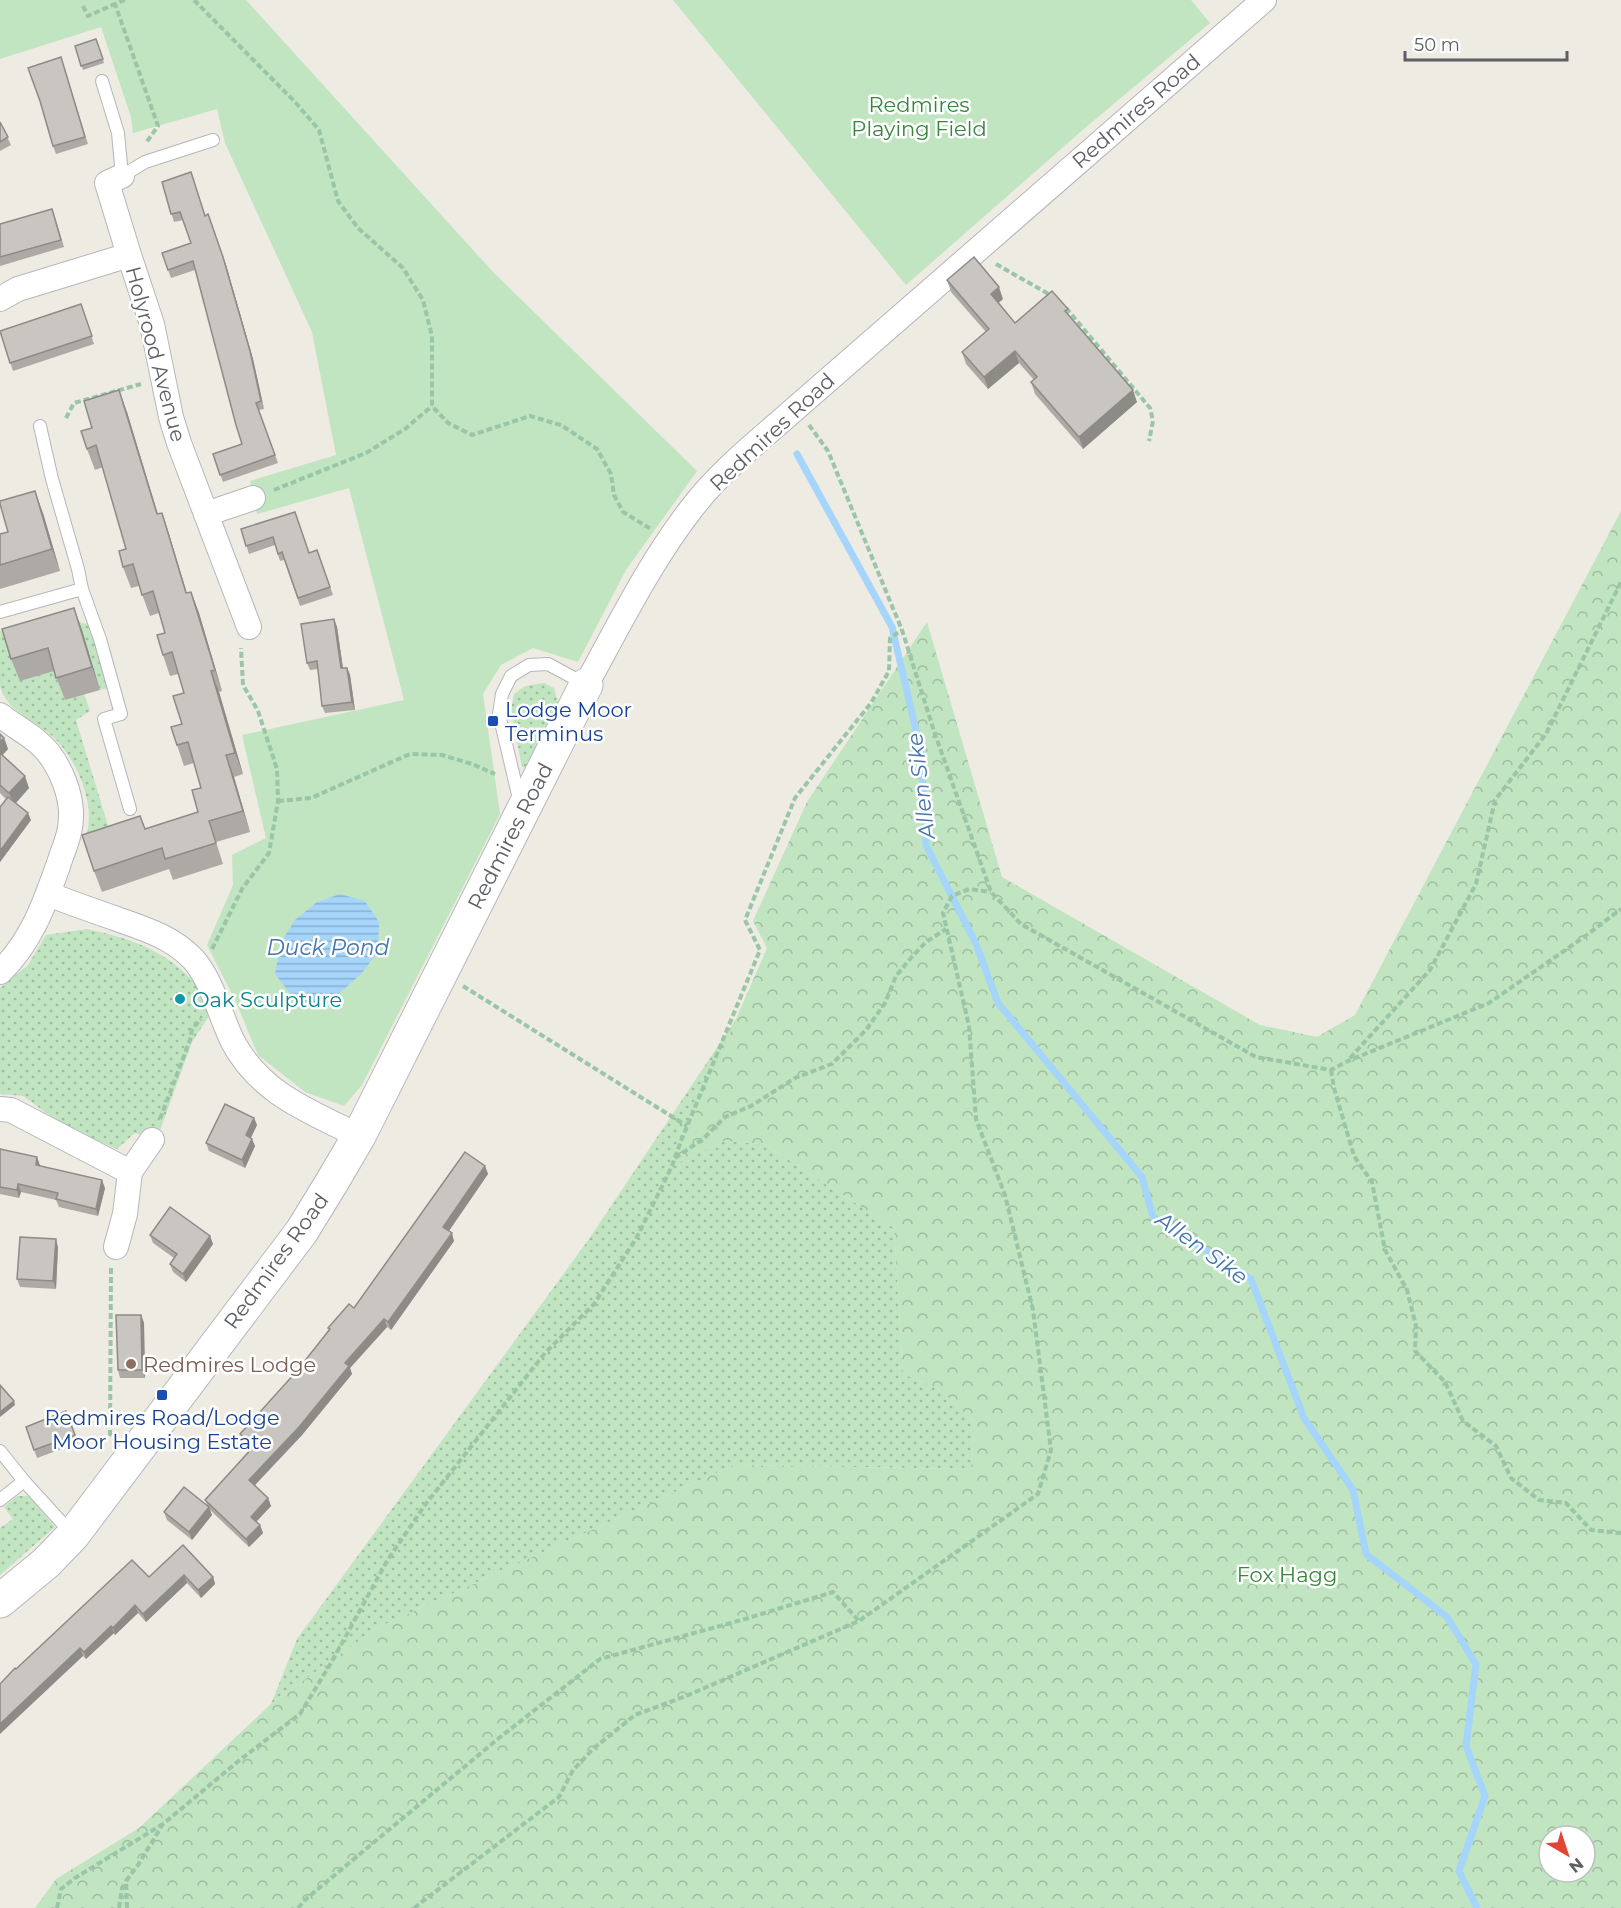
<svg xmlns="http://www.w3.org/2000/svg" width="1621" height="1908" font-family="Montserrat,sans-serif">
	<style>
		.grass { fill: url(#grass-dots) }
		.forest { fill: url(#forest-crowns); fill-rule: evenodd }
		.park { fill: #c1e4c1 }
		.water { fill: url(#water-rules) }
		.lines { fill: none; stroke-linecap: round; stroke-linejoin: round }
		.stream { stroke: #a6d5fb; stroke-width: 7 }
		.lane-casing { stroke: #b4b6ba; stroke-width: 14 }
		.street-casing { stroke: #b4b6ba; stroke-width: 26 }
		.secondary-casing { stroke: #b5b8bd; stroke-width: 35 }
		.path { stroke: #9ac5a7; stroke-width: 4; stroke-dasharray: 6 3; stroke-linecap: butt }
		.lane { stroke: #fff; stroke-width: 12 }
		.street { stroke: #fff; stroke-width: 24 }
		.secondary { stroke: #fff; stroke-width: 33 }
		.wall { fill: #adaaa6 }
		.shaded-wall { fill: #8d8b87 }
		.building { fill: #c9c6c1; stroke: #8d8b87; stroke-width: 1.5 }
		.transit-dot { fill: #1a4fb4; stroke: #fff; stroke-width: 2 }
		.culture-dot { fill: #0f9aa8; stroke: #fff; stroke-width: 2 }
		.education-dot { fill: #8d6e63; stroke: #fff; stroke-width: 2 }
		.labels { text-anchor: middle; dominant-baseline: central; stroke-width: 5; stroke-linejoin: round; paint-order: stroke }
		.park-label { font-size: 21px; fill: #39853d; stroke: #fff }
		.street-label { font-size: 21px; fill: #5c5f64; stroke: #fff }
		.transit-label { font-size: 21px; fill: #164399; stroke: #fff; text-anchor: start }
		.culture-label { font-size: 21px; fill: #0d838f; stroke: #fff; text-anchor: start }
		.education-label { font-size: 21px; fill: #785e54; stroke: #fff; text-anchor: start }
		.water-label { font-size: 22px; font-style: italic; fill: #4376ad; stroke: #fff }
	</style>
	<defs>
		<pattern id="grass-dots" width="8" height="8" patternUnits="userSpaceOnUse" patternTransform="scale(1.5)"><rect width="8" height="8" fill="#c1e4c1"/><path d="M2 2h.1M6 6h.1" fill="none" stroke="#a0bca0" stroke-width="1.8" stroke-linecap="round"/></pattern>
		<pattern id="forest-crowns" width="20" height="18" patternUnits="userSpaceOnUse" patternTransform="scale(1.5)"><rect width="20" height="18" fill="#c1e4c1"/><path d="M2 6a3 3 0 1 1 6 0M12 15a3 3 0 1 1 6 0" fill="none" stroke="#a0bca0"/></pattern>
		<pattern id="water-rules" width="6" height="5" patternUnits="userSpaceOnUse" patternTransform="scale(1.5)"><rect width="6" height="5" fill="#a6d5fb"/><path d="M0 2.5h6" fill="none" stroke="#8ab0cf"/></pattern>
	</defs>
	<rect width="100%" height="100%" fill="#eeebe3"/>
	<!-- grass -->
	<g class="grass">
		<path d="M 64,611 L 82,623 L 90,624 L 108,688 L 100,690 L 82,630 L 56,671 L 65,700 L 84,694 L 90,711 L 76,720 L 109,829 L 86,842 C 88,830 90,817 88,805 C 84,780 71,753 52,736 C 36,721 6,711 0,686 C 0,674 0,645 0,631 Z"/>
		<polygon points="544,683 554,688 559,705 528,768 522,767 511,711 514,694 525,686"/>
		<path d="M 87,929 C 127,938 162,948 191,979 C 200,988 206,1000 213,1010 L 192,1042 L 157,1139 L 135,1133 L 117,1149 L 67,1128 L 23,1096 L 0,1094 L 0,988 L 28,965 L 46,935 Z"/>
		<polygon points="740,1013 673,1165 723,1141 764,1144 894,1228 903,1374 938,1388 975,1423 971,1469 734,1465 375,1629 271,1704 297,1639 589,1239"/>
		<polygon points="17,1496 29,1496 55,1527 0,1575 0,1528 13,1519 4,1507"/>
	</g>
	<!-- forest -->
	<path class="forest" d="M 1621,511 L 1621,1908 L 35,1908 L 56,1879 L 139,1828 L 271,1704 L 375,1629 L 734,1465 L 971,1469 L 975,1423 L 938,1388 L 903,1374 L 894,1228 L 764,1144 L 723,1141 L 672,1166 L 767,948 L 753,921 L 807,802 L 927,622 L 1002,877 L 1260,1025 L 1317,1037 L 1355,1015 ZM 1549,1836 L 1585,1836 L 1585,1872 L 1549,1872 Z"/>
	<!-- park -->
	<g class="park">
		<polygon points="0,0 246,0 493,272 697,471 626,570 578,662 533,648 501,665 483,694 500,814 362,1085 344,1106 305,1092 258,1055 236,1002 207,945 233,885 232,855 266,838 242,735 404,700 349,488 257,514 250,481 336,455 312,332 225,143 217,109 133,133 131,117 101,27 0,59"/>
		<polygon points="673,0 1191,0 1210,23 1085,128 906,285"/>
	</g>
	<!-- water -->
	<polygon class="water" points="340,894 365,901 379,922 378,952 361,974 326,1005 295,1000 275,974 281,942 295,920 317,902"/>
	<g class="lines">
		<!-- stream -->
		<polyline class="stream" points="797,454 892,627 921,752 926,845 976,944 998,1003 1142,1177 1153,1217 1251,1279 1304,1418 1353,1490 1366,1554 1447,1617 1476,1664 1466,1746 1485,1796 1459,1871 1477,1908"/>
		<!-- lane casing -->
		<g class="lane-casing">
			<g id="lane">
				<polyline points="102,81 118,133 122,176 145,162 213,140"/>
				<polyline points="40,426 52,479 78,569 82,589 100,639 121,714 104,719 130,809"/>
				<polyline points="0,612 82,589"/>
				<polyline points="520,803 499,714 502,694 511,676 529,665 548,664 585,684"/>
				<polyline points="0,1451 24,1481"/>
				<polyline points="0,1500 24,1481 73,1535"/>
			</g>
		</g>
		<!-- street casing -->
		<g class="street-casing">
			<g id="street">
				<polyline points="122,176 107,183 129,255"/>
				<polyline points="0,299 18,289 129,255 152,324 171,417 179,443 249,627"/>
				<polyline points="206,514 253,498"/>
				<path d="M 586,685 C 619,625 650,562 692,508 C 721,470 761,439 797,407 L 1264,0"/>
				<path d="M 0,715 C 16,728 38,738 50,755 C 61,770 70,792 71,811 C 72,830 66,843 60,860 C 46,900 32,942 0,972"/>
				<path d="M 48,894 C 71,903 94,911 117,919 C 145,929 172,937 193,959 C 212,980 221,1018 233,1042 C 261,1094 309,1111 359,1136"/>
				<polyline points="0,1109 11,1110 130,1172"/>
				<polyline points="116,1247 125,1214 130,1172 152,1140"/>
			</g>
		</g>
		<!-- secondary casing -->
		<g class="secondary-casing">
			<polyline id="secondary" points="0,1601 46,1563 73,1535 302,1231 332,1182 359,1136 586,685"/>
		</g>
		<!-- path -->
		<g class="path">
			<polyline points="125,0 115,4 158,126 146,143"/>
			<polyline points="194,0 296,103 319,130 338,201 358,228 403,268 423,300 432,336 432,406 448,423 472,435 530,416 561,425 597,449 611,474 614,495 623,512 651,529"/>
			<polyline points="83,6 88,16 115,4"/>
			<polyline points="996,264 1052,296"/>
			<polyline points="1066,308 1150,408 1153,421 1149,441"/>
			<polyline points="66,418 74,403 141,384"/>
			<polyline points="809,425 828,451 902,630 934,731 991,892 1021,924 1256,1057 1331,1070 1348,1061 1489,1003 1584,937 1621,909"/>
			<polyline points="274,490 366,453 405,429 432,406"/>
			<polyline points="278,801 311,798 410,754 442,755 472,764 495,774"/>
			<polyline points="212,949 242,889 269,853 278,801 277,769 258,711 243,685 241,648"/>
			<polyline points="463,986 687,1126"/>
			<polyline points="1350,1058 1430,970 1476,884 1495,800 1546,734 1621,582"/>
			<polyline points="1331,1070 1334,1088 1354,1156 1372,1182 1385,1250 1407,1290 1416,1326 1415,1351 1445,1382 1463,1421 1496,1446 1511,1478 1539,1500 1566,1503 1591,1530 1621,1533"/>
			<polyline points="160,1119 190,1040 192,1029 201,1019"/>
			<polyline points="675,1158 703,1139 725,1117 751,1106 795,1078 832,1064 866,1030 885,1003 896,976 910,959 926,942 946,929"/>
			<polyline points="111,1268 110,1434 114,1438"/>
			<polyline points="57,1908 61,1889 75,1878 163,1824"/>
			<polyline points="119,1908 122,1888 125,1883"/>
			<polyline points="127,1908 126,1881 138,1865 163,1824 241,1759 300,1714 331,1663 387,1561 425,1505 545,1353 594,1304 637,1237 672,1166 681,1141 760,950 745,920 795,798 871,703 889,671 890,638 902,630"/>
			<polyline points="298,1908 306,1899 499,1738 600,1659 745,1619 833,1592 859,1621"/>
			<polyline points="414,1908 559,1797 573,1770 594,1748 635,1715 686,1696 859,1621 1038,1494 1051,1450 1033,1310 1005,1195 976,1119 969,1026 943,913 952,896 969,889 991,892"/>
		</g>
		<!-- lane -->
		<use href="#lane" class="lane"/>
		<!-- street -->
		<use href="#street" class="street"/>
		<!-- secondary -->
		<use href="#secondary" class="secondary"/>
	</g>
	<!-- wall -->
	<g class="wall">
		<polygon points="96,39 104,63 83,70 75,46"/>
		<polygon points="61,57 88,144 56,154 53,146"/>
		<polygon points="0,122 11,145 0,151"/>
		<polygon points="162,182 205,215 226,265 253,359 264,409 259,410 278,463 223,482 213,454 242,444 195,270 171,278 162,253 191,243 183,220 174,222"/>
		<polygon points="55,217 64,247 0,266 0,224"/>
		<polygon points="947,280 1003,299 998,303 1015,323 1070,317 1137,402 1083,449 1035,394 1031,382 1034,380 1019,363 988,389 966,364 962,352 986,332 951,292"/>
		<polygon points="81,304 94,344 13,371 0,331"/>
		<polygon points="127,412 158,514 162,513 169,534 187,593 191,592 199,613 222,691 219,692 243,774 234,777 250,832 216,842 223,864 173,880 169,869 102,892 94,871 145,829 198,812 201,788 194,763 184,766 177,745 182,724 184,693 178,674 170,676 163,655 165,633 159,613 150,616 139,586 131,588 123,567 126,549 103,467 95,470 87,449 92,428"/>
		<polygon points="295,512 309,553 317,550 333,595 300,606 284,560 280,561 275,545 249,554 241,529"/>
		<polygon points="43,513 60,571 0,589 0,534 8,532"/>
		<polygon points="74,608 82,630 100,690 65,700 54,671 20,681 11,659"/>
		<polygon points="334,619 337,627 343,668 347,668 350,675 355,710 325,713 322,706 318,669 310,670 307,663"/>
		<polygon points="0,734 4,738 8,749 2,755 29,788 16,803 31,820 0,862 0,807 6,799 0,793"/>
		<polygon points="254,1118 257,1125 251,1138 255,1146 245,1168 209,1151 206,1143"/>
		<polygon points="0,1149 40,1166 105,1188 98,1216 59,1207 56,1200 21,1192 19,1198 0,1194"/>
		<polygon points="485,1166 488,1174 449,1231 454,1241 391,1330 387,1327 350,1368 352,1374 302,1435 255,1485 268,1498 271,1506 256,1522 260,1525 263,1533 249,1547 209,1509 212,1515 192,1540 167,1520 164,1512 208,1507 205,1500 251,1449 243,1441 240,1434 296,1372 329,1330 328,1328 354,1308"/>
		<polygon points="150,1235 210,1236 213,1244 186,1282 173,1272 170,1264 174,1258 153,1243"/>
		<polygon points="58,1247 56,1289 20,1287 17,1279"/>
		<polygon points="141,1315 144,1323 145,1378 120,1378 118,1370"/>
		<polygon points="66,1411 78,1443 37,1458 26,1427"/>
		<polygon points="183,1545 213,1577 215,1584 201,1598 187,1583 146,1622 138,1613 115,1635 114,1633 86,1659 83,1656 16,1669 149,1577"/>
	</g>
	<!-- shaded-wall -->
	<g class="shaded-wall">
		<polygon points="208,214 226,265 253,359 264,409"/>
		<polygon points="999,287 1003,299 995,306 991,294"/>
		<polygon points="1015,351 1019,363 988,389 984,377"/>
		<polygon points="119,390 127,412 164,536 157,514"/>
		<polygon points="1133,390 1137,402 1083,449 1079,437"/>
		<polygon points="35,491 43,513 60,571 52,549"/>
		<polygon points="162,513 169,534 193,615 186,593"/>
		<polygon points="191,592 199,613 222,691 215,670"/>
		<polygon points="74,608 82,630 100,690 92,667"/>
		<polygon points="334,619 337,627 344,676 341,668"/>
		<polygon points="347,668 350,675 355,710 352,702"/>
		<polygon points="211,671 219,692 243,774 235,753"/>
		<polygon points="4,738 8,749 0,758 0,742"/>
		<polygon points="226,755 234,777 250,832 243,811"/>
		<polygon points="25,776 29,788 14,805 9,793"/>
		<polygon points="28,813 31,820 0,862 0,851"/>
		<polygon points="254,1118 257,1125 248,1143 246,1135"/>
		<polygon points="252,1139 255,1146 245,1168 242,1160"/>
		<polygon points="37,1157 40,1165 39,1172 36,1165"/>
		<polygon points="485,1166 488,1174 446,1235 443,1227"/>
		<polygon points="102,1180 105,1188 98,1216 96,1209"/>
		<polygon points="18,1184 21,1192 19,1198 17,1190"/>
		<polygon points="452,1233 454,1241 391,1330 388,1322"/>
		<polygon points="210,1236 213,1244 186,1282 183,1274"/>
		<polygon points="56,1239 58,1247 56,1289 53,1281"/>
		<polygon points="141,1315 144,1323 145,1378 142,1370"/>
		<polygon points="384,1319 387,1327 350,1368 352,1374 302,1435 252,1488 249,1480 345,1363"/>
		<polygon points="14,1401 15,1405 0,1417 0,1412"/>
		<polygon points="268,1498 271,1506 254,1524 251,1517"/>
		<polygon points="209,1507 212,1515 192,1540 189,1532"/>
		<polygon points="260,1525 263,1533 249,1547 246,1539"/>
		<polygon points="184,1575 187,1583 146,1622 143,1614"/>
		<polygon points="213,1577 215,1584 201,1598 198,1590"/>
		<polygon points="135,1605 138,1613 115,1635 113,1628"/>
		<polygon points="111,1626 114,1633 86,1659 84,1652"/>
		<polygon points="80,1648 83,1656 0,1734 0,1724"/>
	</g>
	<!-- building -->
	<g class="building">
		<polygon points="96,39 103,59 81,66 75,46"/>
		<polygon points="61,57 85,137 53,146 40,101 28,68"/>
		<polygon points="0,122 8,137 0,142"/>
		<polygon points="191,172 205,216 208,214 223,257 250,351 261,401 256,403 275,455 220,475 213,454 242,444 236,425 193,261 168,270 162,253 191,243 180,212 171,214 162,182"/>
		<polygon points="52,209 61,240 0,257 0,224"/>
		<polygon points="974,257 999,287 991,294 1015,323 1052,291 1068,309 1065,311 1133,390 1079,437 1031,382 1037,377 1015,351 984,377 962,352 989,329 947,280"/>
		<polygon points="81,304 92,336 10,363 0,331"/>
		<polygon points="119,390 157,514 162,513 186,593 191,592 215,670 211,671 235,753 226,755 243,811 209,821 216,843 165,859 162,848 94,871 82,835 140,816 145,829 198,812 192,790 201,788 188,742 177,745 171,727 182,724 173,696 184,693 172,652 163,655 157,635 165,633 153,591 142,595 133,564 123,567 119,551 126,549 96,445 87,449 81,431 92,428 84,401"/>
		<polygon points="35,491 52,549 0,565 0,534 8,532 0,504 0,501"/>
		<polygon points="295,512 309,553 317,550 330,587 298,598 282,552 278,554 273,537 246,546 241,529"/>
		<polygon points="74,608 92,667 56,678 48,648 11,659 2,629"/>
		<polygon points="334,619 341,668 347,668 352,702 322,706 317,661 307,663 301,624"/>
		<polygon points="0,734 4,738 0,742"/>
		<polygon points="0,753 25,776 9,793 0,785"/>
		<polygon points="8,797 28,813 0,851 0,807"/>
		<polygon points="225,1104 254,1118 246,1135 252,1139 242,1160 206,1143"/>
		<polygon points="0,1149 37,1157 36,1165 102,1180 96,1209 56,1199 58,1193 18,1184 17,1190 0,1187"/>
		<polygon points="465,1152 485,1166 443,1227 452,1233 388,1322 384,1319 345,1363 349,1366 299,1427 249,1480 268,1498 251,1517 260,1525 246,1539 205,1500 254,1446 240,1434 296,1372 330,1329 328,1328 349,1304 354,1308"/>
		<polygon points="170,1207 210,1236 183,1274 170,1264 177,1254 150,1235"/>
		<polygon points="20,1237 56,1239 53,1281 17,1279"/>
		<polygon points="116,1315 141,1315 142,1370 118,1370"/>
		<polygon points="0,1385 14,1401 0,1412"/>
		<polygon points="66,1411 75,1435 34,1450 26,1427"/>
		<polygon points="184,1487 209,1507 189,1532 164,1512"/>
		<polygon points="183,1545 213,1577 198,1590 184,1575 143,1614 135,1605 113,1628 111,1626 84,1652 80,1648 0,1724 0,1684 15,1668 16,1669 132,1560 149,1577"/>
	</g>
	<!-- markers -->
	<g class="transit-dot">
		<rect x="487" y="715" width="12" height="12" rx="3"/>
		<rect x="156" y="1389" width="12" height="12" rx="3"/>
	</g>
	<circle class="culture-dot" cx="180" cy="999" r="6"/>
	<circle class="education-dot" cx="131" cy="1364" r="6"/>
	<g class="labels">
		<!-- park labels -->
		<g class="park-label">
			<text x="919" y="104">Redmires<tspan x="919" dy="24">Playing Field</tspan></text>
			<text x="1287" y="1574">Fox Hagg</text>
		</g>
		<!-- street labels -->
		<g class="street-label">
			<text transform="translate(1136 111) rotate(-41)">Redmires Road</text>
			<text transform="translate(156 354) rotate(75)">Holyrood Avenue</text>
			<text transform="translate(772 432) rotate(-43)">Redmires Road</text>
			<text transform="translate(510 836) rotate(-63)">Redmires Road</text>
			<text transform="translate(276 1261) rotate(-54)">Redmires Road</text>
		</g>
		<!-- transit labels -->
		<g class="transit-label">
			<text x="505" y="709">Lodge Moor<tspan x="505" dy="24">Terminus</tspan></text>
			<text x="162" y="1417" text-anchor="middle">Redmires Road/Lodge<tspan x="162" dy="24">Moor Housing Estate</tspan></text>
		</g>
		<!-- culture labels -->
		<g class="culture-label">
			<text x="192" y="999">Oak Sculpture</text>
		</g>
		<!-- education labels -->
		<g class="education-label">
			<text x="143" y="1364">Redmires Lodge</text>
		</g>
		<!-- water labels -->
		<g class="water-label">
			<text transform="translate(921 786) rotate(-97)">Allen Sike</text>
			<text x="328" y="947">Duck Pond</text>
			<text transform="translate(1202 1248) rotate(36)">Allen Sike</text>
		</g>
	</g>
	<!-- north arrow -->
	<g transform="translate(1567 1854) rotate(141)"><circle r="28" fill="#ffffff" stroke="#bebfc1" stroke-width="1.5"/>
	<path d="M0-4.5L10 22L0 15L-10 22Z" fill="#e24435"/>
	<text y="-9" font-size="16" font-weight="bold" text-anchor="middle" fill="#5c5f64">N</text>
	</g>
	<!-- scale -->
	<path d="M1405 51v9h162v-9" fill="none" stroke="#5c5f64" stroke-width="3"/>
	<text x="1414" y="51" font-size="18" fill="#5c5f64" stroke="#ffffff" stroke-width="4.5" paint-order="stroke">50 m</text>
</svg>
